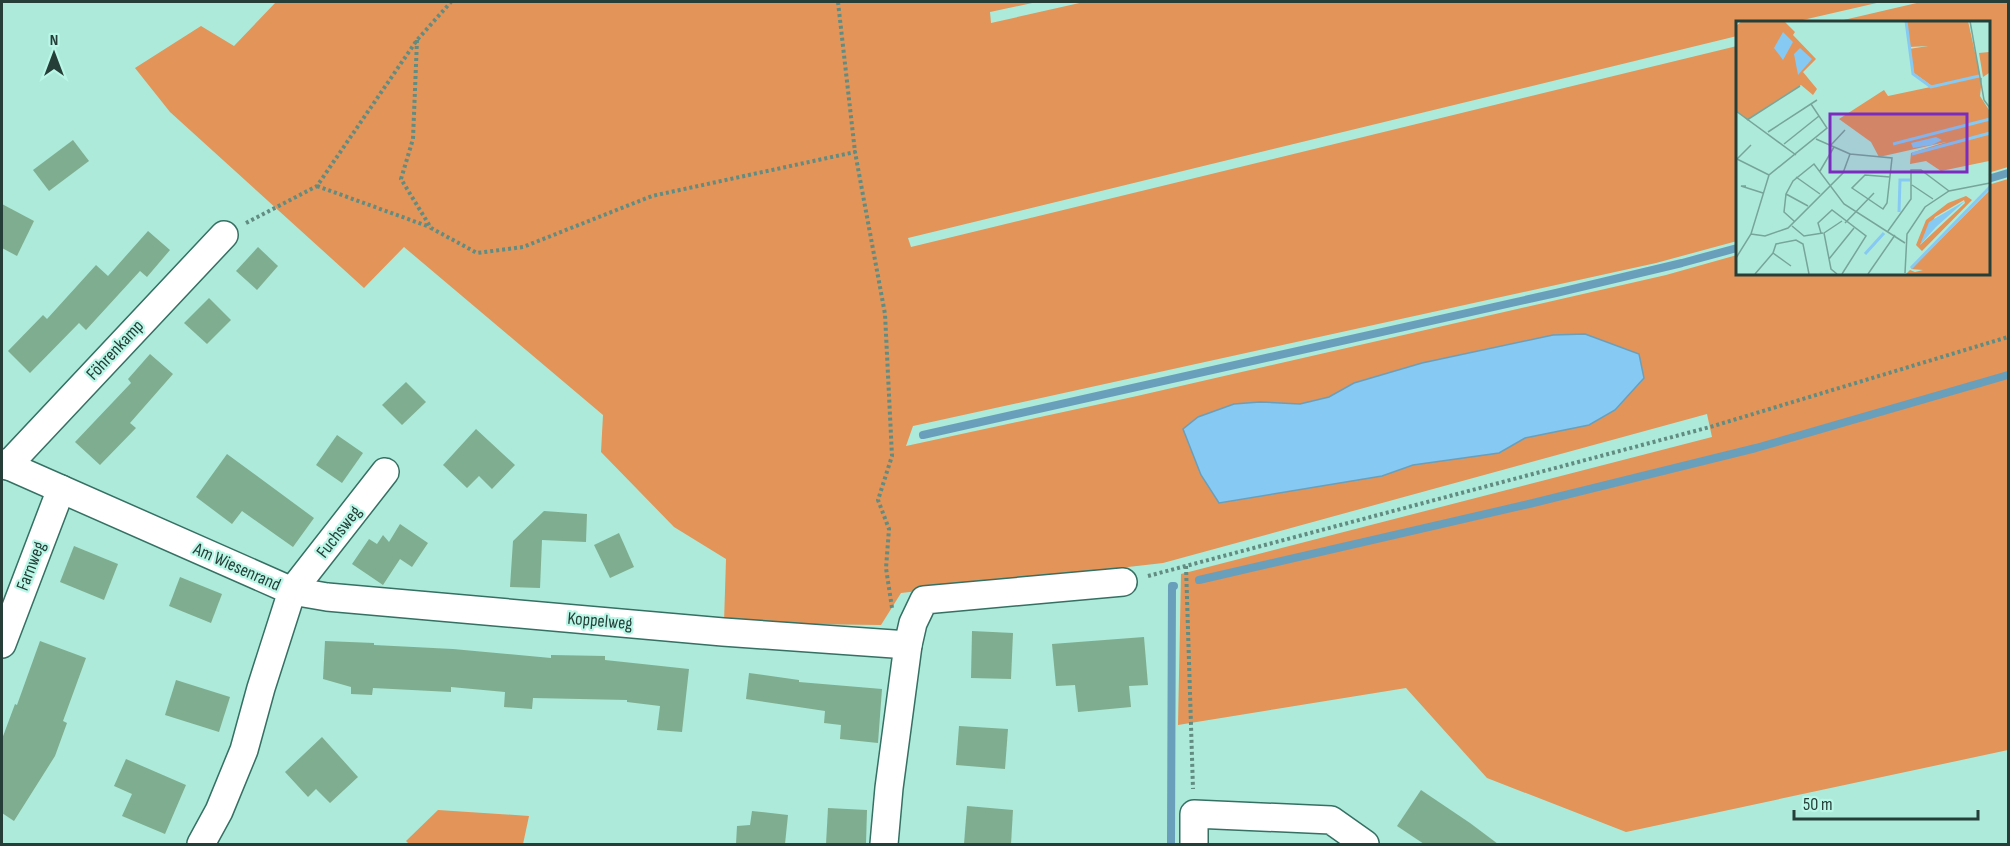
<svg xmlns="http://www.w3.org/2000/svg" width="2010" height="846" font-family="'Sofia Sans Condensed',sans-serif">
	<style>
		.green { fill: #e29459; fill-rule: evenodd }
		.water { fill: #86c9f3; stroke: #699fbb; stroke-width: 1.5 }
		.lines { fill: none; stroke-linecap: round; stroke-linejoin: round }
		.stream { stroke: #699fbb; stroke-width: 8 }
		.building { fill: #7fad90 }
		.minor-casing { stroke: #357063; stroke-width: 30 }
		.path { stroke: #628c81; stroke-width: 4; stroke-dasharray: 3 3; stroke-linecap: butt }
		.minor { stroke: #fff; stroke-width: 27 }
		.labels { text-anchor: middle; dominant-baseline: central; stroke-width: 4.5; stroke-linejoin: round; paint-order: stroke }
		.street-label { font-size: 18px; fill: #253e38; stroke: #baf7e7 }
		.inset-river { fill: none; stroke: #86c9f3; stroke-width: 3 }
		.inset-road { fill: none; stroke: #77a599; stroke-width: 1.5 }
		.view { fill: #7b2cbf; fill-opacity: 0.15; stroke: #7b2cbf; stroke-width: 3 }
		.inset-edge { fill: none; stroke: #253e38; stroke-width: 3 }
	</style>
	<rect width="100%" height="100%" fill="#adeada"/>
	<!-- green -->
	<g class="green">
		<path d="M 276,2 L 1037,2 L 990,12 L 991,23 L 1084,2 L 1881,2 L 1794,22 L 1737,22 L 1737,36 L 908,238 L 911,247 L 1737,46 L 1737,241 L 1656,263 L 913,426 L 906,446 L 1137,396 L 1666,275 L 1737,255 L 1737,273 L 1988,273 L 1988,185 L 2008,179 L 2008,750 L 1626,832 L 1487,778 L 1406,688 L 1178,725 L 1181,574 L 1712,437 L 1707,414 L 1163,563 L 901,593 L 881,625 L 724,623 L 726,559 L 674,527 L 601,452 L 603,415 L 404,247 L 364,288 L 170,112 L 135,68 L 201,26 L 234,46 ZM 1553,335 L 1540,434 L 1525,438 L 1499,453 L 1413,465 L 1381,476 L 1219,503 L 1234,404 L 1260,402 L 1300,404 L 1329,397 L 1354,383 L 1422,363 Z"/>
		<polygon points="1921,2 2008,2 2008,167 1988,173 1988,22 1835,22"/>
		<polygon points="438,810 529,816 523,844 409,844 406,841"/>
	</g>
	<!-- water -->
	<polygon class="water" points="1585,334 1639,354 1644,378 1615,410 1589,425 1525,438 1499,453 1413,465 1382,476 1219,503 1201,475 1183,429 1198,417 1234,404 1260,402 1300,404 1329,397 1354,383 1422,363 1553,335"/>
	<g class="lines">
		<!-- stream -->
		<g class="stream">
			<polyline points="1988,179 2008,173"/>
			<polyline points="923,435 1556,293 1682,263 1737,248"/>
			<polyline points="1199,580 1529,504 1756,448 2008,375"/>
			<polyline points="1171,844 1172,586 1174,586"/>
		</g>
	</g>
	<!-- building -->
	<g class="building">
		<polygon points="73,140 89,161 49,191 33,170"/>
		<polygon points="2,204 34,221 17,256 2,248"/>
		<polygon points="148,231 170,250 147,277 140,271 86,330 79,323 30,373 8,351 43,315 47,319 96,265 108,276"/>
		<polygon points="258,247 278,266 257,290 236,271"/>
		<polygon points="209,298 231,320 207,344 184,323"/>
		<polygon points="150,354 173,374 130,423 136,428 100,465 75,442 131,383 128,379"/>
		<polygon points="406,382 426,402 402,425 382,405"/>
		<polygon points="476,429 515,465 492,489 479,476 467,488 443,465"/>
		<polygon points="337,435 363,453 342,483 316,465"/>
		<polygon points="227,454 314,518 293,547 242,511 232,524 196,497"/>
		<polygon points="544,511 587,514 586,542 542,540 540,588 510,587 513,541"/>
		<polygon points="400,524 428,543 412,567 400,559 383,585 352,564 369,539 377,544 383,535 389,542"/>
		<polygon points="619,533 634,567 610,578 594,545"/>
		<polygon points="74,546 118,564 104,600 60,582"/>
		<polygon points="180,577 222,594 211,623 169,606"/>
		<polygon points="972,631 1013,633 1011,679 971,678"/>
		<polygon points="1144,637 1148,685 1129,686 1131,707 1078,712 1075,685 1056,686 1052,644"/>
		<polygon points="40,641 86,658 63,721 67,723 55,756 14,821 2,813 2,739 15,704 17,705"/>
		<polygon points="325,641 374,643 374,645 453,649 551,658 551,655 605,656 605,660 689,669 682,732 657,730 660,706 627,702 627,700 533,698 532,709 504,707 505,692 451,687 451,692 373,688 372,695 351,694 351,687 323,679"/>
		<polygon points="749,673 799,680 799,682 882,689 878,743 840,739 841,725 824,723 825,711 746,699"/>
		<polygon points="176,680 230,697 219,732 165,715"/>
		<polygon points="959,726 1008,729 1005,769 956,765"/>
		<polygon points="322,737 358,777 330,803 316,789 308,797 285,772"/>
		<polygon points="126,759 186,785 165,834 122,816 132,794 114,786"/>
		<polygon points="1421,790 1470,823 1498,844 1424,844 1397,826"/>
		<polygon points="967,806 1013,810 1011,844 964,844"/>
		<polygon points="828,808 867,810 866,844 826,844"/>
		<polygon points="752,811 788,815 785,844 736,844 737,826 750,825"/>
	</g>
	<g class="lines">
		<!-- minor casing -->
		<g class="minor-casing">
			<g id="minor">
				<polyline points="2,463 292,591 261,688 244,750 219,811 201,844"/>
				<polyline points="7,466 224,235"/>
				<polyline points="385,472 292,591 327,597 723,632 908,645 889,788 884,844"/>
				<polyline points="2,644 61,489"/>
				<polyline points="908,645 913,623 924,600 1123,582"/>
				<polyline points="1194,844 1194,814 1331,820 1365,844"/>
			</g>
		</g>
		<!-- path -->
		<g class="path">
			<polyline points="838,2 855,152"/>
			<polyline points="417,40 413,139 401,179 431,228 477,253 523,247 652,196 855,152 885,314 892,456 878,500 889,529 886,568 892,608"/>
			<polyline points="317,186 430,227"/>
			<polyline points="246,223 317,186 417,40 451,2"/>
			<polyline points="1186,566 1193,789"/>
			<polyline points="1148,576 1710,427 2008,337"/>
		</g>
		<!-- minor -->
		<use href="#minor" class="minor"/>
	</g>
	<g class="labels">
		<!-- street labels -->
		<g class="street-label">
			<text transform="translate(115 350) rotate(-47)">Föhrenkamp</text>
			<text transform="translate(339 532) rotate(-52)">Fuchsweg</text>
			<text transform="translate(31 566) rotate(-69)">Farnweg</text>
			<text transform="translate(237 567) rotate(24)">Am Wiesenrand</text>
			<text transform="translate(600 621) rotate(5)">Koppelweg</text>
		</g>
	</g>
	<!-- overview -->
	<g transform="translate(1736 21)">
		<rect width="254" height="254" fill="#adeada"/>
		<path d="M 6,0 L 48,0 L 59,11 L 57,14 L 80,38 L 67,51 L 81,68 L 77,74 L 65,64 L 11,99 L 0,89 L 0,5 ZM 171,0 L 232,0 L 244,54 L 196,65 L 178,52 L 173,28 L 192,25 L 173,26 ZM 253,31 L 253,52 L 247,56 L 243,32 ZM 242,56 L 246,57 L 244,75 L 253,89 L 253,140 L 205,150 L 190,140 L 174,143 L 175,132 L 210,121 L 143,136 L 135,121 L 103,98 L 148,69 L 152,75 ZM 253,170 L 253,253 L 170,253 L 174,249 L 179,251 L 187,249 L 175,248 ZM 230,175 L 236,179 L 186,230 L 180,224 L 190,199 L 212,182 ZM 228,179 L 229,182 L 184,224 L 199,196 Z" fill="#e29459" fill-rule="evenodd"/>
		<path d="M 47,11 L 57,21 L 47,39 L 38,27 ZM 64,27 L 76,38 L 62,54 L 58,33 ZM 200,116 L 206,119 L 196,124 L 177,127 L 175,122 ZM 229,180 L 200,206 L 184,224 L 193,201 Z" fill="#86c9f3"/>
		<path class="inset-river" d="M 170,0 L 177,53 L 195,66 L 243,55M 157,123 L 254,98M 176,133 L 254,112M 163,191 L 164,159 L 174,159M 129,233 L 148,212M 175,247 L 254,166"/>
		<path class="inset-road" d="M 234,0 L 248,79 L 254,87M 0,90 L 60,134M 11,99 L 64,65M 32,111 L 81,79M 48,123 L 83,95M 94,125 L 109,109M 114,133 L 156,137 L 151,182 L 147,188 L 116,167 L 129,154 L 154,156M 1,138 L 33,154M 1,138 L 15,124M 84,150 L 98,126M 60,156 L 84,173M 176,164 L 197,178M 10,165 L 5,165 L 27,172M 50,173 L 72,185M 58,200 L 48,191 L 50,173 L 57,160 L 78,143 L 108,183 L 169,222M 109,202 L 138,172M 56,205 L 68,215 L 87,212M 152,210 L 175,178 L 175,149 L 185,149 L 213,170M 85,212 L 82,202 L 96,189 L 130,215 L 106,253M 15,213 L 29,215 L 52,207 L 107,152 L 114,133 L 80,118M 37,232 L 55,245M 0,237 L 15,213 L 33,154 L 91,107 L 75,83M 93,238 L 118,207M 169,252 L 171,213 L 189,186 L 213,170 L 254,162M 19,253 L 37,232 L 40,223 L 60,219 L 67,223 L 73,253M 101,253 L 95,248 L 88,212 L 106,200M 132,253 L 159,214"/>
		<path class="view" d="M 94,93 L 231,93 L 231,151 L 94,151 Z"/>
		<rect width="254" height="254" class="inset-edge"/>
	</g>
	<!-- border -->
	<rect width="2010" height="846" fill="none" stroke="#253e38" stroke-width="6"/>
	<!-- north arrow -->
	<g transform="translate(54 54)" stroke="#baf7e7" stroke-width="4.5" paint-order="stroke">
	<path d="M0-4.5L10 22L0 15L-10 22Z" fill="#253e38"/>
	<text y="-9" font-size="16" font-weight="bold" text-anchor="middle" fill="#253e38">N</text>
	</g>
	<!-- scale -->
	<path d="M1794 810v9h184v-9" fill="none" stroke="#253e38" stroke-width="3"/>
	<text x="1803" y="810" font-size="18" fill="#253e38" stroke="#baf7e7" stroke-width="4.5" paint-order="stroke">50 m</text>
</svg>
